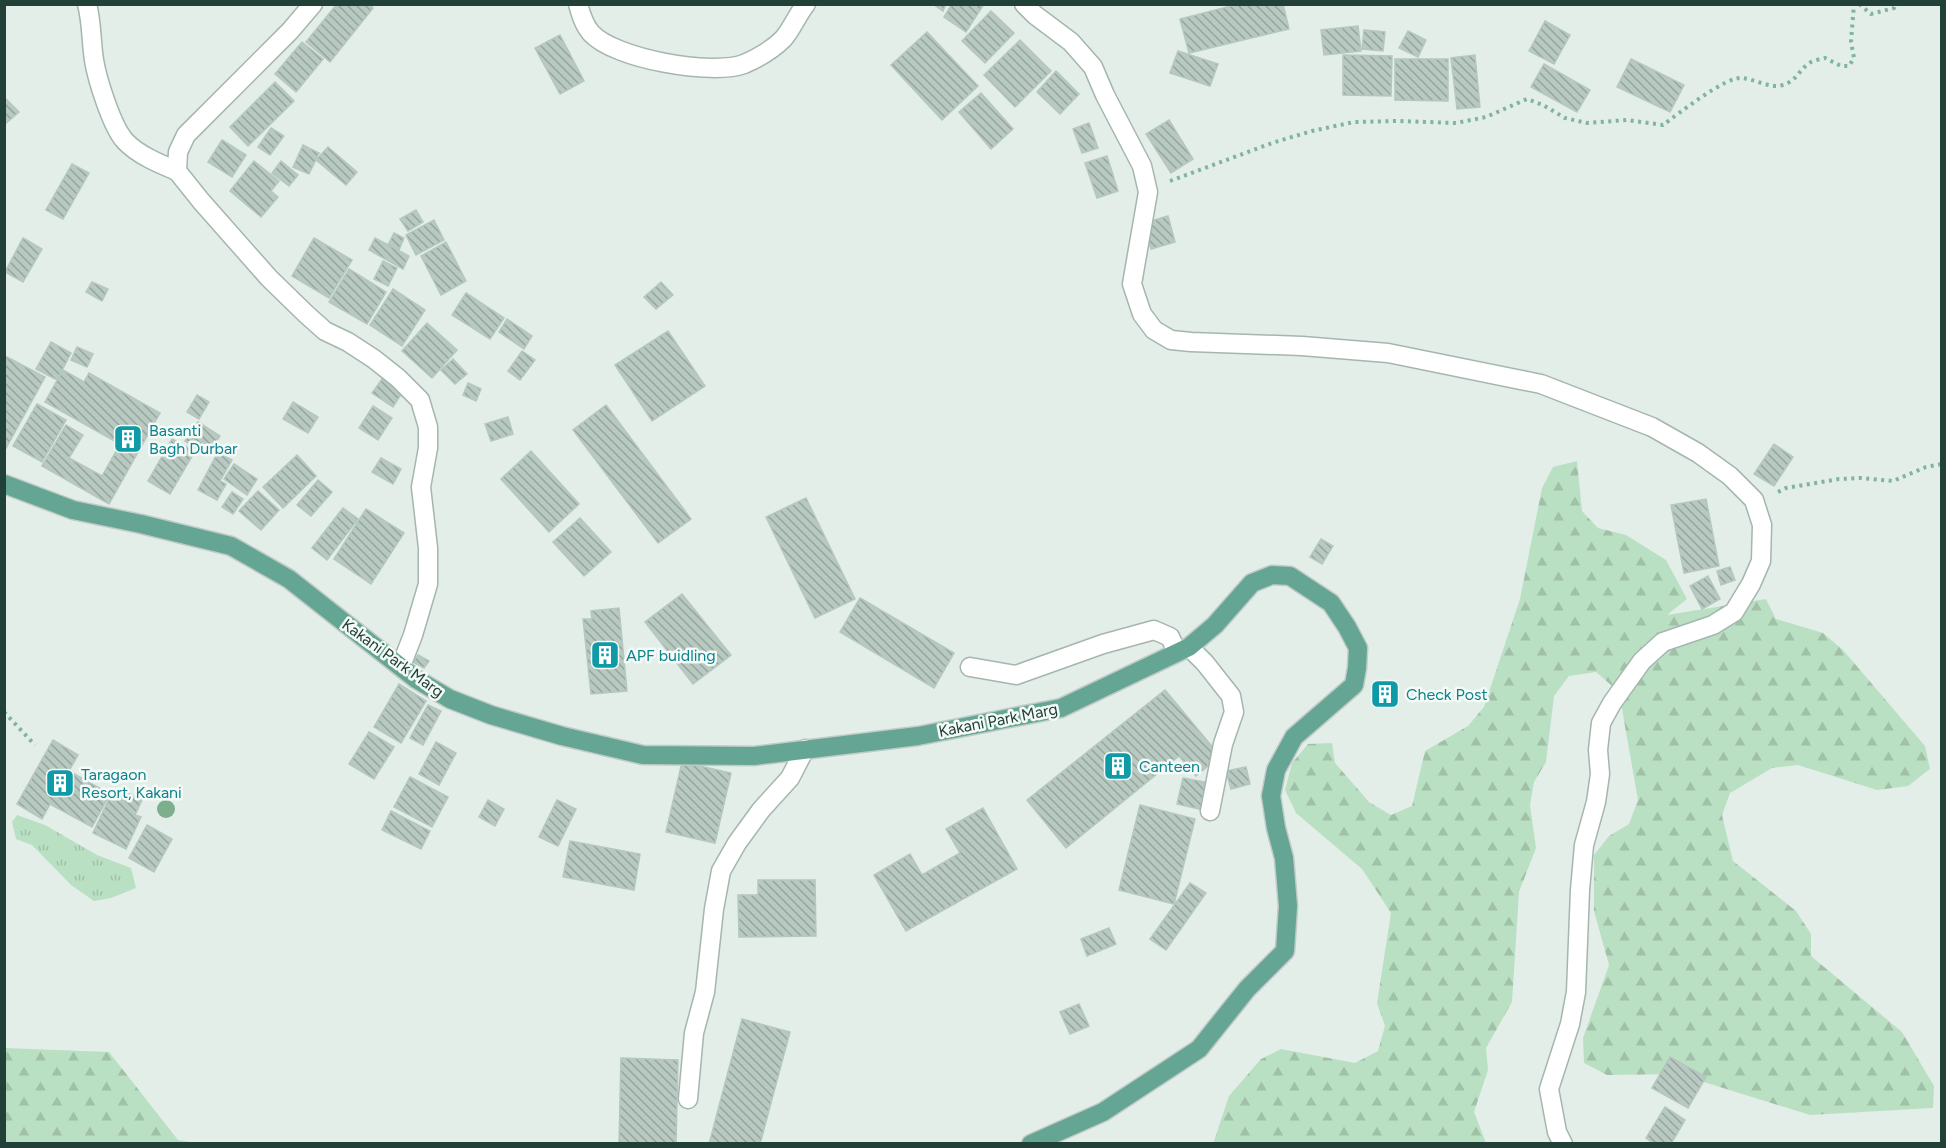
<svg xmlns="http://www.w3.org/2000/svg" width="1946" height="1148" font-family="Figtree,sans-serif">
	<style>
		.grass { fill: url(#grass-tufts) }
		.forest { fill: url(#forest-firs) }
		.building { fill: url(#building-back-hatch); stroke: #b5c8bf; stroke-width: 1.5 }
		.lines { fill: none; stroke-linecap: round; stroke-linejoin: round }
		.minor-casing { stroke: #a5b6af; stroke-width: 21 }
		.primary-casing { stroke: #c1cac7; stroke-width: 21 }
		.path { stroke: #81b3a2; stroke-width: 4; stroke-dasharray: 3 4.5; stroke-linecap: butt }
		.minor { stroke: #fff; stroke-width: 18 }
		.primary { stroke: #64a693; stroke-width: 18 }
		.tree { fill: #7dae8e }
		.labels { text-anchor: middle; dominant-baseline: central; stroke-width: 5; stroke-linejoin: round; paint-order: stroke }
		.culture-label { font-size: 16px; fill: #0d838f; stroke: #f4faf6; text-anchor: start }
		.street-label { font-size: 16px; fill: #214037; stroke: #f4faf6 }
	</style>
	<defs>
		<pattern id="grass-tufts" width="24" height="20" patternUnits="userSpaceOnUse" patternTransform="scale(1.5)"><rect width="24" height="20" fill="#bae0c3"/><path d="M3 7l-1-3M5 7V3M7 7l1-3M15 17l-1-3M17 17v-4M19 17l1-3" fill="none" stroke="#a0c1a8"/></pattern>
		<pattern id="forest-firs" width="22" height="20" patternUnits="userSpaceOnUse" patternTransform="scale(1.5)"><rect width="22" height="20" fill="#bae0c3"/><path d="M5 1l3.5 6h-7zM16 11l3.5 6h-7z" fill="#a0c1a8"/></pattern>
		<pattern id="building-back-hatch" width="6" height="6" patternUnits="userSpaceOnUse" patternTransform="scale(1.5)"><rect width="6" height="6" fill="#b8c9c1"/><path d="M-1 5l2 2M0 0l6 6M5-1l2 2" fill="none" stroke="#95a59e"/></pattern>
	</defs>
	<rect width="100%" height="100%" fill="#e3eee8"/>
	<!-- grass -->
	<polygon class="grass" points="17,815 45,825 97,855 131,868 136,888 111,898 94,901 71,885 32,845 16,839 12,822"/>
	<!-- forest -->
	<g class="forest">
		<polygon points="1577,461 1582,511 1598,528 1626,535 1666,560 1687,599 1667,615 1766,599 1776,619 1823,633 1843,650 1925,746 1930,769 1908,786 1877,790 1798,765 1772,768 1730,793 1722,815 1733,861 1796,911 1811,934 1811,956 1902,1032 1934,1086 1933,1108 1810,1115 1678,1074 1607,1075 1584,1063 1583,1038 1609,965 1594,911 1594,855 1609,836 1629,824 1638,800 1619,692 1596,672 1569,676 1554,696 1546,762 1534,782 1530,805 1536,848 1519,892 1512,1002 1486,1048 1488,1070 1474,1112 1486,1143 1213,1144 1229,1096 1261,1059 1281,1049 1355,1063 1378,1051 1385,1026 1377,1003 1391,913 1362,869 1296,813 1285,790 1292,763 1308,744 1332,743 1335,763 1369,802 1391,815 1412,806 1425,751 1468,726 1484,707 1520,599 1542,488 1553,467"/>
		<polygon points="5,1048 109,1052 178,1140 197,1143 5,1143"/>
	</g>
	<!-- building -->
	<g class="building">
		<polygon points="337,4 369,4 373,8 330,62 306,42"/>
		<polygon points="933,4 946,4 943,11"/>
		<polygon points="952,4 984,4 966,32 944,17"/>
		<polygon points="1239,4 1283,4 1289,29 1189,53 1180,19"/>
		<polygon points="991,11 1014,33 985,63 962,41"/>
		<polygon points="1545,21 1570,35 1554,64 1529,51"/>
		<polygon points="1358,26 1361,51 1324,55 1321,30"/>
		<polygon points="1364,30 1385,32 1383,51 1362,49"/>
		<polygon points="1408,31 1426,40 1418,57 1399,48"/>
		<polygon points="927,32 978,86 942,120 891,65"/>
		<polygon points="560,35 584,81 560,94 535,48"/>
		<polygon points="1020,40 1051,71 1015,107 984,75"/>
		<polygon points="302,42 323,59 296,92 275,74"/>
		<polygon points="1178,51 1218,64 1210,86 1170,73"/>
		<polygon points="1343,55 1392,56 1391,96 1343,95"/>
		<polygon points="1475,55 1480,107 1457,109 1451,58"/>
		<polygon points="1395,59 1448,59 1448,101 1395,100"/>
		<polygon points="1631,59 1684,85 1670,112 1617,87"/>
		<polygon points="1544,64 1590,90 1577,112 1531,87"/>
		<polygon points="1056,71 1079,94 1060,114 1037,92"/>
		<polygon points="275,82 294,101 248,146 230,127"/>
		<polygon points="981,93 1013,129 991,149 959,112"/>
		<polygon points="4,97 19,112 4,125"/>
		<polygon points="1169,120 1193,159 1171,173 1146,134"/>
		<polygon points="1089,123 1098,148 1082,153 1073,129"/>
		<polygon points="271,128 284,136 270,155 258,147"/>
		<polygon points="222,140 246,155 232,177 208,162"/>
		<polygon points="303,145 319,153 309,174 293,167"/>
		<polygon points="328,147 357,172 346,185 316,160"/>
		<polygon points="1107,156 1118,191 1097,198 1085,163"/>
		<polygon points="254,161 279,181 271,191 278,197 261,217 230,191"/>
		<polygon points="281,161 298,175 289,186 272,173"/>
		<polygon points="72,164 89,173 63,219 46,210"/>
		<polygon points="416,210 423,222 408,231 400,219"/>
		<polygon points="1168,216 1175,242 1151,249 1144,223"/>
		<polygon points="434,220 444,240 416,255 406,235"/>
		<polygon points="394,233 404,238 399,250 388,245"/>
		<polygon points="23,238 42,249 23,282 5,272"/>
		<polygon points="314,238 352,260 329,298 292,276"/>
		<polygon points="375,238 409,256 403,269 369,250"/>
		<polygon points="446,242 466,281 441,295 421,256"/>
		<polygon points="383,261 397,268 388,286 374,279"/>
		<polygon points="349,269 386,292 367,324 329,302"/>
		<polygon points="92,282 108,289 102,301 86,292"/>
		<polygon points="661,282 673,295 656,309 644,297"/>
		<polygon points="393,289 425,310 402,346 370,325"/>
		<polygon points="466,293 504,318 490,339 452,315"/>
		<polygon points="507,319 532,336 524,349 499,332"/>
		<polygon points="427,323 457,350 432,378 402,351"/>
		<polygon points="668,331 705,386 652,421 615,365"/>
		<polygon points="51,342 71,353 57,380 36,369"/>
		<polygon points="77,347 93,354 87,367 71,360"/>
		<polygon points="522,351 535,360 520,380 508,371"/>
		<polygon points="5,356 45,377 4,452 4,358"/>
		<polygon points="453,359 467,374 455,384 441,370"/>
		<polygon points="63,370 84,382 89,373 160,413 109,504 42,466 66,425 83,435 69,458 102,476 120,444 45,402"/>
		<polygon points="382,379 402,393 393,407 372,393"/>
		<polygon points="468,383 481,389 476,401 463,395"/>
		<polygon points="197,395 209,402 199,419 187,412"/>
		<polygon points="293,402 318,417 308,433 283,419"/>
		<polygon points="37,404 66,420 42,462 13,446"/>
		<polygon points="606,405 691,519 658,543 573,430"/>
		<polygon points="373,406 392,418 378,440 359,428"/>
		<polygon points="508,417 513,434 491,441 485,424"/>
		<polygon points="198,422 220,436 207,455 185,441"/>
		<polygon points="172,439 195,451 170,494 148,481"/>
		<polygon points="1774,444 1793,457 1774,486 1754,474"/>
		<polygon points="531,451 579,504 549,532 501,479"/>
		<polygon points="218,452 232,460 220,481 226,484 217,500 198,490"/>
		<polygon points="297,455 316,476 283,508 263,487"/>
		<polygon points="381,458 401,469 393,484 372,472"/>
		<polygon points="234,464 257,479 247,495 224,479"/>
		<polygon points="318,480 332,492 311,516 297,505"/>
		<polygon points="258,491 279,510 261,530 239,511"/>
		<polygon points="232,492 243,499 233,514 222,507"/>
		<polygon points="806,498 855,599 815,618 766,517"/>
		<polygon points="1706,499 1719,566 1684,573 1671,505"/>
		<polygon points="343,508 358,519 327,560 312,548"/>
		<polygon points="366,509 404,533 371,584 334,559"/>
		<polygon points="580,518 611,552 584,576 553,542"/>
		<polygon points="1321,539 1333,546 1322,564 1310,557"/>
		<polygon points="1730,567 1735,580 1721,585 1717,571"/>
		<polygon points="1708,576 1720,599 1702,609 1690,586"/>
		<polygon points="682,594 731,655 693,684 645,622"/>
		<polygon points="860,598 954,653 934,688 840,632"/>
		<polygon points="619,608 627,691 591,694 583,619 592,619 591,611"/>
		<polygon points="418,655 429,661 424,668 413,662"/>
		<polygon points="399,684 426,701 401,743 374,727"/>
		<polygon points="1382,685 1393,691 1387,704 1376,697"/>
		<polygon points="1165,690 1220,756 1196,776 1179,756 1066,848 1027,800"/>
		<polygon points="428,705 441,711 423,745 410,738"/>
		<polygon points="369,732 394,747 374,779 349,764"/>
		<polygon points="53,740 78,755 69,771 110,794 92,827 50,804 42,819 17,804"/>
		<polygon points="436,742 456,753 439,785 419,774"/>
		<polygon points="682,762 731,773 715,843 666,832"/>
		<polygon points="1246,767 1250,784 1231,789 1226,771"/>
		<polygon points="410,777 448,797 432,827 394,807"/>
		<polygon points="1183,778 1210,783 1204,810 1177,804"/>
		<polygon points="121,790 142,800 135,815 141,817 126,849 93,833 109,799 116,802"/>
		<polygon points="488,800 504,809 495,826 479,817"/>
		<polygon points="557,800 576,809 558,846 539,837"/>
		<polygon points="1140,805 1195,819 1174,904 1119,890"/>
		<polygon points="983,808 1017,869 906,931 874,875 910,854 922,875 960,853 946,829"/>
		<polygon points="391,811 430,831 421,849 382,830"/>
		<polygon points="147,825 172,839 154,872 129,858"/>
		<polygon points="570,841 640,854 634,890 563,877"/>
		<polygon points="758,880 815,880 816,936 739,937 738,895 758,895"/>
		<polygon points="1190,883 1206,893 1166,950 1150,939"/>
		<polygon points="1109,928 1116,944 1087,956 1081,939"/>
		<polygon points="1079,1004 1089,1026 1070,1034 1060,1012"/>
		<polygon points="742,1019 790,1032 760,1144 709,1144"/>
		<polygon points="1670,1057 1706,1077 1688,1108 1652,1088"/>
		<polygon points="621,1058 678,1060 676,1144 619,1144"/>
		<polygon points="1665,1107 1685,1120 1671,1144 1654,1144 1646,1138"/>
	</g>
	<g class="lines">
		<!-- minor casing -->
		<g class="minor-casing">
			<g id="minor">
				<path d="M 87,4 C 92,23 91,41 94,60 C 97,79 112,127 125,141 C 138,155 160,164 177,171"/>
				<polyline points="313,4 290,31 186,135 178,152 177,171 201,201 269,278 306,314 325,331 348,342 374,359 398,378 420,400 428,427 428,448 421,487 428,548 428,584 413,635 401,666"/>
				<path d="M 578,4 C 581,15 584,25 591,33 C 614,59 713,76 744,64 C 758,58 773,49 783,39 C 792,29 797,15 806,4"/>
				<polyline points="1024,4 1035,15 1071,42 1093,67 1105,95 1142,166 1148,192 1132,284 1142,314 1154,330 1171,340 1191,342 1302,346 1388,353 1541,384 1652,427 1698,453 1730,476 1754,500 1762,525 1761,561 1751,584 1734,612 1713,625 1663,642 1642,661 1612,703 1601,723 1598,750 1600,774 1596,802 1584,845 1580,890 1576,992 1570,1024 1549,1089 1557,1132 1563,1144"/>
				<polyline points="1189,647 1205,663 1231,696 1234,712 1223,744 1210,811"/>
				<polyline points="970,667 1016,675 1103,644 1154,630 1170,637 1177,652"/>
				<polyline points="688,1099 694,1033 705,992 714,909 721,871 737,843 761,810 790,778 805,749"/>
			</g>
		</g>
		<!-- primary casing -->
		<g class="primary-casing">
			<polyline id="primary" points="4,484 73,510 141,524 231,546 289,579 416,679 450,699 491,715 562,736 643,755 754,756 918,736 1061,708 1189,647 1215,625 1252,583 1272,575 1290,576 1331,603 1347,627 1358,648 1357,668 1354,685 1294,737 1276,770 1271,796 1276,828 1284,858 1288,906 1285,951 1247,989 1199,1049 1103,1112 1031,1144"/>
		</g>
		<!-- path -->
		<g class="path">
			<polyline points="1859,4 1871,14 1894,8 1895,4"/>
			<path d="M 1170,181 L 1272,143 L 1312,131 L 1354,122 L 1398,121 L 1456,123 L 1486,117 L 1527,99 L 1543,105 L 1565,118 L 1587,123 L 1627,120 L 1663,125 C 1678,114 1726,76 1742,78 C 1755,79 1770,89 1783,85 C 1797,81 1800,68 1811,62 C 1815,60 1821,59 1825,58 L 1841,66 L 1849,66 L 1854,58 L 1851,42 L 1854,4"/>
			<polyline points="1778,492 1786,488 1839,479 1861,478 1893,481 1926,467 1942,464"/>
			<polyline points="4,712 35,745"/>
		</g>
		<!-- minor -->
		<use href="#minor" class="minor"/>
		<!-- primary -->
		<use href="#primary" class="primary"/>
	</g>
	<!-- trees -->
	<circle class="tree" cx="166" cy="809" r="9"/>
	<!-- icons -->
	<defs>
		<g id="building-square" transform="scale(1.5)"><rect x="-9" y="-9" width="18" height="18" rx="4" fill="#0f9aa8" stroke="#f4faf6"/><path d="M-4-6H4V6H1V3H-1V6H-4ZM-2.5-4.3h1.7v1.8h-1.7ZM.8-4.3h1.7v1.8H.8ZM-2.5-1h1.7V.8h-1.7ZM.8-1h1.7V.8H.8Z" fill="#fff"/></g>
	</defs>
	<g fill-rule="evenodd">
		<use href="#building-square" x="128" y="439"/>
		<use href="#building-square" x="605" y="655"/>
		<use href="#building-square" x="1385" y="694"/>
		<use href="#building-square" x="1118" y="766"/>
		<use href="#building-square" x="60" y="783"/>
	</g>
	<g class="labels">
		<!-- culture labels -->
		<g class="culture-label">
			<text x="149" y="430">Basanti<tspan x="149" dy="18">Bagh Durbar</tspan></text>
			<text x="626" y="655">APF buidling</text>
			<text x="1406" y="694">Check Post</text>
			<text x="1139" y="766">Canteen</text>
			<text x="81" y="774">Taragaon<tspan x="81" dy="18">Resort, Kakani</tspan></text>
		</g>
		<!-- street labels -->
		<g class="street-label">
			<text transform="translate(393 658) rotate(36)">Kakani Park Marg</text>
			<text transform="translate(998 720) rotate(-11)">Kakani Park Marg</text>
		</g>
	</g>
	<!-- border -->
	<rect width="1946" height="1148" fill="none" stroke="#214037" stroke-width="12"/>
</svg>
